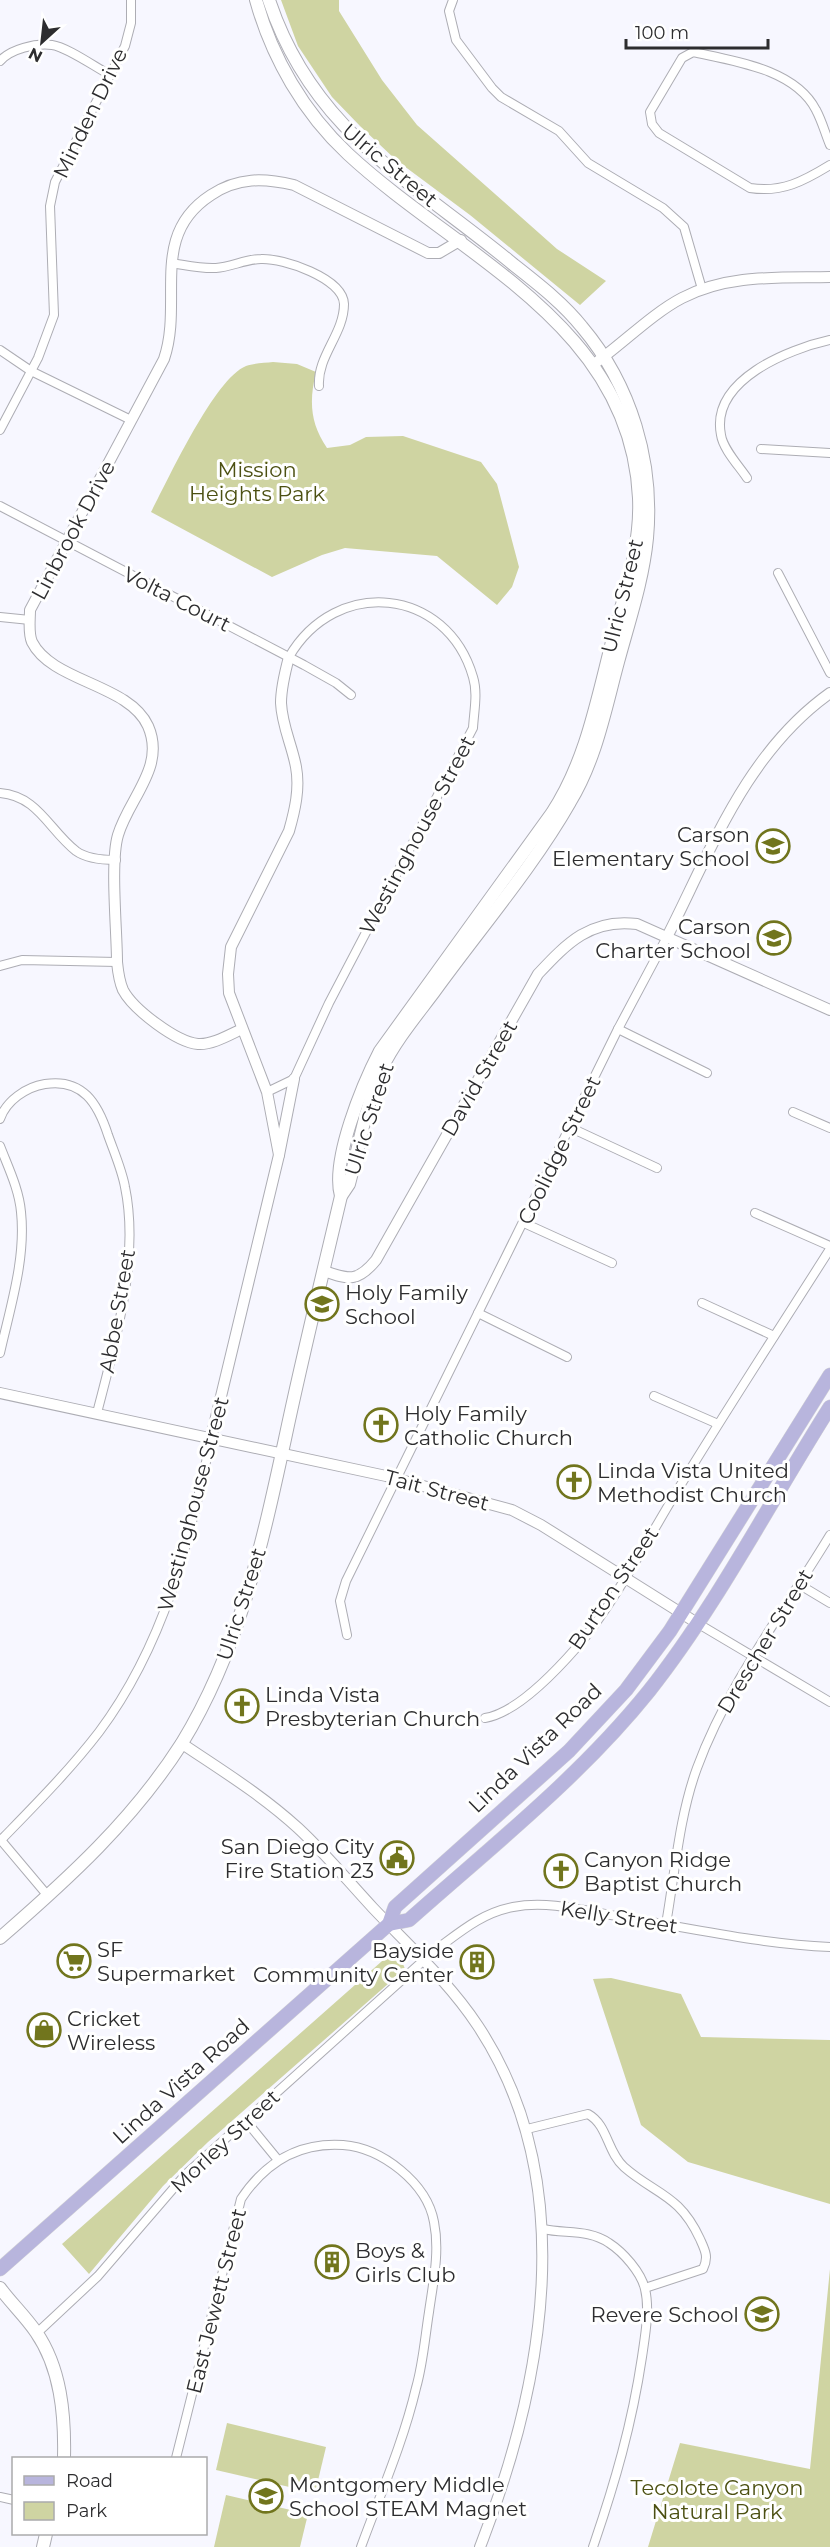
<svg xmlns="http://www.w3.org/2000/svg" width="830" height="2547" font-family="Montserrat,sans-serif">
	<style>
		.green { fill: #cfd4a2 }
		.lines { fill: none; stroke-linecap: round; stroke-linejoin: round }
		.minor-casing { stroke: #adadb4; stroke-width: 10 }
		.tertiary-casing { stroke: #adadb4; stroke-width: 12 }
		.secondary-casing { stroke: #adadb4; stroke-width: 14 }
		.primary-casing { stroke: #d5d5d5; stroke-width: 15 }
		.minor { stroke: #fff; stroke-width: 8 }
		.tertiary { stroke: #fff; stroke-width: 10 }
		.secondary { stroke: #fff; stroke-width: 12 }
		.primary { stroke: #b8b5dd; stroke-width: 14 }
		.labels { text-anchor: middle; dominant-baseline: central; stroke-width: 6; stroke-linejoin: round; paint-order: stroke }
		.street-label { font-size: 21px; fill: #2d2d2f; stroke: #fff }
		.park-label { font-size: 21px; fill: #4c5012; stroke: #fff }
		.poi-label { font-size: 21px; fill: #2d2d2f; stroke: #fff; text-anchor: start }
	</style>
	<rect width="100%" height="100%" fill="#f7f7ff"/>
	<!-- green -->
	<g class="green">
		<polygon points="281,0 339,0 339,11 382,80 417,125 557,249 606,281 580,305 470,215 396,160 360,126 332,97 298,46"/>
		<path d="M 273,362 L 297,364 L 316,372 C 309,401 310,423 327,448 L 350,445 L 366,437 L 403,436 L 481,462 L 497,484 L 519,567 L 512,587 L 497,605 L 437,556 L 345,548 L 322,555 L 272,577 L 151,512 C 168,480 214,379 246,366 C 254,363 265,363 273,362 Z"/>
		<polygon points="390,1954 401,1959 405,1969 208,2142 163,2186 89,2274 62,2244"/>
		<polygon points="611,1978 681,1994 701,2037 830,2040 830,2204 688,2162 641,2125 593,1979"/>
		<polygon points="830,2269 830,2547 648,2547 680,2443 810,2469"/>
		<polygon points="227,2423 326,2447 315,2493 216,2470"/>
		<polygon points="226,2495 308,2514 300,2547 214,2547"/>
	</g>
	<g class="lines">
		<!-- minor casing -->
		<g class="minor-casing">
			<g id="minor">
				<polyline points="453,0 449,11 456,40 492,88 501,97 559,131 588,163 663,208 684,227 702,289"/>
				<path d="M 0,61 C 11,49 35,43 52,45 C 67,47 95,67 110,75"/>
				<path d="M 830,145 C 825,133 822,121 816,110 C 795,69 734,61 693,52 L 682,58 L 650,112 L 652,124 L 659,133 L 750,188 C 782,193 804,181 830,165"/>
				<path d="M 171,263 C 185,265 202,269 216,268 C 231,267 246,259 261,259 C 283,258 343,278 344,304 C 344,334 317,356 319,386"/>
				<polyline points="0,350 31,371 131,420"/>
				<polyline points="0,430 38,358 54,315 50,206 55,182 125,46 131,23 131,0"/>
				<polyline points="761,449 830,453"/>
				<path d="M 747,478 C 739,466 723,449 721,435 C 710,380 789,349 830,340"/>
				<polyline points="0,506 304,665 336,683 351,695"/>
				<polyline points="778,573 830,673"/>
				<polyline points="0,617 30,620"/>
				<path d="M 0,793 C 38,796 49,830 76,851 C 87,859 102,860 116,860"/>
				<polyline points="0,966 22,960 117,962"/>
				<polyline points="618,1029 707,1073"/>
				<path d="M 267,1092 L 294,1079 L 329,1003 L 473,728 C 474,711 478,693 473,677 C 447,587 336,576 289,657"/>
				<polyline points="793,1112 830,1128"/>
				<path d="M 0,1119 C 6,1101 26,1087 45,1084 C 83,1078 98,1104 108,1135 C 114,1152 122,1170 125,1187 C 140,1259 115,1343 97,1413"/>
				<polyline points="569,1127 657,1168"/>
				<path d="M 0,1146 C 8,1167 19,1189 21,1212 C 26,1259 10,1308 0,1353"/>
				<polyline points="755,1213 830,1246"/>
				<polyline points="524,1223 612,1263"/>
				<polyline points="702,1303 774,1336"/>
				<polyline points="478,1313 567,1357"/>
				<polyline points="654,1396 718,1424"/>
				<polyline points="800,1585 830,1603"/>
				<polyline points="697,1623 830,1702"/>
				<polyline points="347,1635 340,1601 346,1581 618,1029 667,937"/>
				<path d="M 485,1718 C 516,1713 556,1671 577,1647 C 614,1604 647,1540 677,1491 C 727,1409 779,1329 830,1249"/>
				<polyline points="0,1839 48,1896"/>
				<path d="M 1,1840 C 35,1805 69,1771 99,1732 C 164,1645 190,1542 211,1438"/>
				<path d="M 666,1924 C 675,1873 679,1817 697,1768 C 728,1684 784,1611 830,1535"/>
				<polyline points="246,2121 278,2160"/>
				<path d="M 527,2129 L 588,2114 C 608,2125 607,2152 624,2167 C 656,2195 679,2194 700,2239 C 705,2250 709,2257 703,2269 L 645,2288"/>
				<path d="M 543,2229 C 565,2234 589,2229 609,2243 C 623,2252 641,2272 645,2289 C 650,2310 645,2336 642,2357 C 632,2424 615,2483 593,2547"/>
				<path d="M 37,2333 L 98,2276 L 185,2175 L 434,1951 C 459,1933 481,1913 513,1907 C 548,1900 586,1911 622,1917 C 690,1928 760,1944 830,1947"/>
				<path d="M 176,2458 L 241,2199 C 265,2163 298,2142 343,2145 C 382,2148 427,2183 434,2222 C 440,2252 433,2283 429,2312 C 425,2337 423,2364 416,2388 C 403,2443 380,2495 361,2547"/>
				<polyline points="0,2497 14,2500"/>
			</g>
		</g>
		<!-- tertiary casing -->
		<g class="tertiary-casing">
			<g id="tertiary">
				<path d="M 594,364 C 621,345 653,313 682,298 C 728,274 779,278 830,277"/>
				<path d="M 667,937 C 712,848 747,752 830,693"/>
				<path d="M 242,1029 C 229,1035 212,1045 198,1044 C 176,1042 133,1009 123,990 C 119,981 118,972 117,962 C 117,931 110,862 118,835 C 129,798 166,767 148,726 C 129,684 52,682 32,642 C 28,633 30,620 30,610 L 164,359 C 184,300 148,236 211,195 C 238,177 264,178 294,185 L 428,253 L 439,253 L 461,240"/>
				<path d="M 279,1155 L 267,1092 L 229,993 L 228,974 L 231,947 L 289,831 C 295,810 300,788 296,767 C 292,745 282,726 281,703 C 281,688 285,672 289,657"/>
				<path d="M 324,1271 C 349,1280 358,1282 376,1260 L 538,974 C 567,943 591,918 637,924 L 830,1010"/>
				<polyline points="0,1393 386,1476 512,1510 541,1525 697,1623"/>
				<polyline points="211,1438 279,1155 294,1079"/>
				<path d="M 181,1743 C 221,1770 262,1795 298,1828 C 325,1853 348,1881 373,1908 C 409,1946 449,1982 478,2026 C 581,2182 544,2383 480,2547"/>
			</g>
		</g>
		<!-- secondary casing -->
		<g class="secondary-casing">
			<g id="secondary">
				<path d="M 256,0 C 272,58 304,113 348,154 C 459,257 631,324 639,498 C 641,541 628,582 617,623 C 599,688 589,757 552,813 L 380,1051 C 363,1084 331,1160 341,1196"/>
				<path d="M 0,1938 C 68,1879 133,1820 182,1743 C 239,1650 262,1545 285,1439 C 302,1358 322,1277 341,1196 L 349,1184 C 359,1146 366,1104 382,1068 C 395,1041 416,1016 434,992 C 478,931 533,867 570,802 C 596,759 605,710 618,662 C 629,621 643,580 647,538 C 654,462 631,385 582,327 C 563,303 538,284 514,265 C 414,182 313,133 269,0"/>
				<path d="M 0,2288 C 11,2303 25,2316 36,2332 C 61,2368 65,2415 64,2458"/>
				<polyline points="43,2547 46,2534"/>
			</g>
		</g>
		<!-- primary casing -->
		<g class="primary-casing">
			<g id="primary">
				<path d="M 389,1924 L 409,1920 C 491,1847 580,1777 649,1691 C 717,1605 771,1500 830,1407"/>
				<polyline points="0,2269 389,1924 395,1907 569,1751 626,1690 670,1631 830,1375"/>
			</g>
		</g>
		<!-- minor -->
		<use href="#minor" class="minor"/>
		<!-- tertiary -->
		<use href="#tertiary" class="tertiary"/>
		<!-- secondary -->
		<use href="#secondary" class="secondary"/>
		<!-- primary -->
		<use href="#primary" class="primary"/>
	</g>
	<!-- icons -->
	<defs>
		<g id="school-ring" transform="scale(1.725)"><circle r="9.5" fill="#fff" stroke="#71751d" stroke-width="1.5"/><path d="M0-5L7-2L0 1L-7-2ZM-4 1L0 2.5L4 1V4Q0 6-4 4Z" fill="#71751d"/></g>
		<g id="church-ring" transform="scale(1.725)"><circle r="9.5" fill="#fff" stroke="#71751d" stroke-width="1.5"/><path d="M-1.2-6h2.4v3.5h3.3v2.4h-3.3V6h-2.4V-.1h-3.3v-2.4h3.3Z" fill="#71751d"/></g>
		<g id="civic-ring" transform="scale(1.725)"><circle r="9.5" fill="#fff" stroke="#71751d" stroke-width="1.5"/><path d="M-.6-6.5H3V-4.5H.6V-3L4-1V1h2V6H-6V1h2V-1L-.6-3ZM-1.2 2.5V6h2.4V2.5Z" fill="#71751d"/></g>
		<g id="supermarket-ring" transform="scale(1.725)"><circle r="9.5" fill="#fff" stroke="#71751d" stroke-width="1.5"/><path d="M-6-5.5h2.5l.6 2H6L4.5 2H-2.5L-4.4-4H-6ZM-1.5 3.2a1.3 1.3 0 1 0 .1 0ZM3 3.2a1.3 1.3 0 1 0 .1 0Z" fill="#71751d"/></g>
		<g id="building-ring" transform="scale(1.725)"><circle r="9.5" fill="#fff" stroke="#71751d" stroke-width="1.5"/><path d="M-4-6H4V6H1V3H-1V6H-4ZM-2.5-4.3h1.7v1.8h-1.7ZM.8-4.3h1.7v1.8H.8ZM-2.5-1h1.7V.8h-1.7ZM.8-1h1.7V.8H.8Z" fill="#71751d"/></g>
		<g id="shop-ring" transform="scale(1.725)"><circle r="9.5" fill="#fff" stroke="#71751d" stroke-width="1.5"/><path d="M-5-2.5h2.3a2.7 3.5 0 0 1 5.4 0H5L5.5 6h-11ZM-1.5-2.5h3a1.5 2.3 0 0 0-3 0Z" fill="#71751d"/></g>
	</defs>
	<g fill-rule="evenodd">
		<use href="#school-ring" x="773" y="846"/>
		<use href="#school-ring" x="774" y="938"/>
		<use href="#school-ring" x="322" y="1304"/>
		<use href="#church-ring" x="381" y="1425"/>
		<use href="#church-ring" x="574" y="1482"/>
		<use href="#church-ring" x="242" y="1706"/>
		<use href="#civic-ring" x="397" y="1858"/>
		<use href="#church-ring" x="561" y="1871"/>
		<use href="#supermarket-ring" x="74" y="1961"/>
		<use href="#building-ring" x="477" y="1962"/>
		<use href="#shop-ring" x="44" y="2030"/>
		<use href="#building-ring" x="332" y="2262"/>
		<use href="#school-ring" x="762" y="2314"/>
		<use href="#school-ring" x="266" y="2496"/>
	</g>
	<g class="labels">
		<!-- street labels -->
		<g class="street-label">
			<text transform="translate(90 113) rotate(-64)">Minden Drive</text>
			<text transform="translate(390 165) rotate(40)">Ulric Street</text>
			<text transform="translate(73 530) rotate(-62)">Linbrook Drive</text>
			<text transform="translate(622 596) rotate(-76)">Ulric Street</text>
			<text transform="translate(177 599) rotate(27)">Volta Court</text>
			<text transform="translate(417 835) rotate(-62)">Westinghouse Street</text>
			<text transform="translate(479 1078) rotate(-60)">David Street</text>
			<text transform="translate(369 1119) rotate(-72)">Ulric Street</text>
			<text transform="translate(559 1150) rotate(-64)">Coolidge Street</text>
			<text transform="translate(117 1311) rotate(-80)">Abbe Street</text>
			<text transform="translate(437 1490) rotate(15)">Tait Street</text>
			<text transform="translate(193 1504) rotate(-75)">Westinghouse Street</text>
			<text transform="translate(613 1588) rotate(-56)">Burton Street</text>
			<text transform="translate(241 1604) rotate(-72)">Ulric Street</text>
			<text transform="translate(765 1641) rotate(-59)">Drescher Street</text>
			<text transform="translate(535 1748) rotate(-44)">Linda Vista Road</text>
			<text transform="translate(619 1917) rotate(9)">Kelly Street</text>
			<text transform="translate(181 2081) rotate(-42)">Linda Vista Road</text>
			<text transform="translate(225 2141) rotate(-43)">Morley Street</text>
			<text transform="translate(216 2301) rotate(-76)">East Jewett Street</text>
		</g>
		<!-- park labels -->
		<g class="park-label">
			<text x="257" y="469">Mission<tspan x="257" dy="24">Heights Park</tspan></text>
			<text x="717" y="2487">Tecolote Canyon<tspan x="717" dy="24">Natural Park</tspan></text>
		</g>
		<!-- poi labels -->
		<g class="poi-label">
			<text x="750" y="834" text-anchor="end">Carson<tspan x="750" dy="24">Elementary School</tspan></text>
			<text x="751" y="926" text-anchor="end">Carson<tspan x="751" dy="24">Charter School</tspan></text>
			<text x="345" y="1292">Holy Family<tspan x="345" dy="24">School</tspan></text>
			<text x="404" y="1413">Holy Family<tspan x="404" dy="24">Catholic Church</tspan></text>
			<text x="597" y="1470">Linda Vista United<tspan x="597" dy="24">Methodist Church</tspan></text>
			<text x="265" y="1694">Linda Vista<tspan x="265" dy="24">Presbyterian Church</tspan></text>
			<text x="374" y="1846" text-anchor="end">San Diego City<tspan x="374" dy="24">Fire Station 23</tspan></text>
			<text x="584" y="1859">Canyon Ridge<tspan x="584" dy="24">Baptist Church</tspan></text>
			<text x="97" y="1949">SF<tspan x="97" dy="24">Supermarket</tspan></text>
			<text x="454" y="1950" text-anchor="end">Bayside<tspan x="454" dy="24">Community Center</tspan></text>
			<text x="67" y="2018">Cricket<tspan x="67" dy="24">Wireless</tspan></text>
			<text x="355" y="2250">Boys &amp;<tspan x="355" dy="24">Girls Club</tspan></text>
			<text x="739" y="2314" text-anchor="end">Revere School</text>
			<text x="289" y="2484">Montgomery Middle<tspan x="289" dy="24">School STEAM Magnet</tspan></text>
		</g>
	</g>
	<!-- legend -->
	<rect x="12" y="2457" width="195" height="78" fill="#ffffff" stroke="#ababac" stroke-width="1.5"/>
	<rect x="24" y="2476" width="30" height="9" fill="#b8b5dd" stroke="#ababac" stroke-width="1.5"/>
	<text x="66" y="2487" font-size="18" fill="#2d2d2f">Road</text>
	<rect x="24" y="2502" width="30" height="18" fill="#cfd4a2" stroke="#ababac" stroke-width="1.5"/>
	<text x="66" y="2517" font-size="18" fill="#2d2d2f">Park</text>
	<!-- north arrow -->
	<g transform="translate(42 42) rotate(207)" stroke="#ffffff" stroke-width="4.5" paint-order="stroke">
	<path d="M0-4.5L10 22L0 15L-10 22Z" fill="#2d2d2f"/>
	<text y="-9" font-size="16" font-weight="bold" text-anchor="middle" fill="#2d2d2f">N</text>
	</g>
	<!-- scale -->
	<path d="M626 39v9h142v-9" fill="none" stroke="#2d2d2f" stroke-width="3"/>
	<text x="635" y="39" font-size="18" fill="#2d2d2f" stroke="#ffffff" stroke-width="4.5" paint-order="stroke">100 m</text>
</svg>
